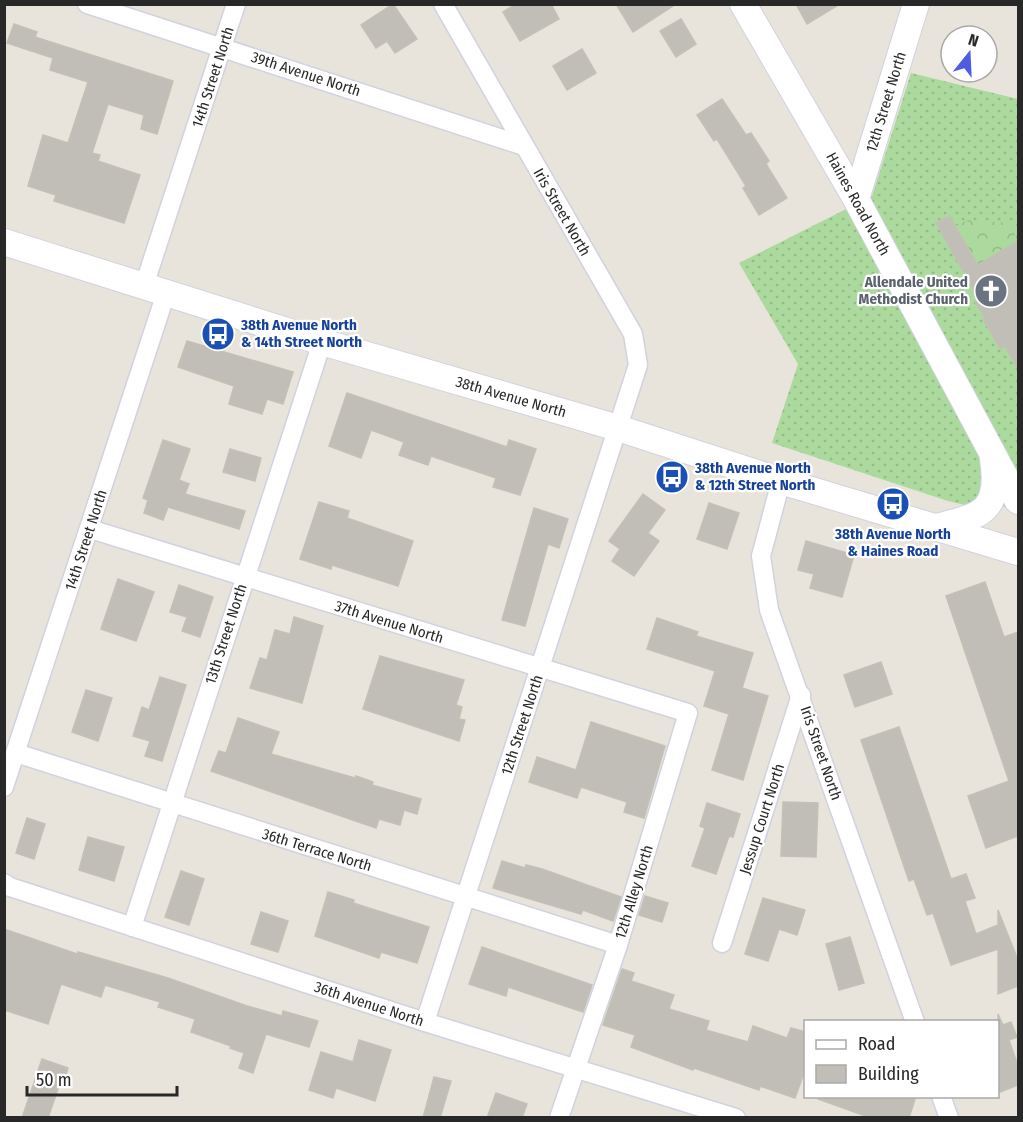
<svg xmlns="http://www.w3.org/2000/svg" width="1023" height="1122" font-family="'Fira Sans Condensed',sans-serif">
	<style>
		.grass { fill: url(#grass-dots) }
		.park { fill: url(#park-crowns) }
		.building { fill: #c1beb7; stroke: #c3c0b5; stroke-width: 1.5 }
		.lines { fill: none; stroke-linecap: round; stroke-linejoin: round }
		.street-casing { stroke: #d0d2df; stroke-width: 21 }
		.secondary-casing { stroke: #d0d2df; stroke-width: 28 }
		.street { stroke: #fff; stroke-width: 18 }
		.secondary { stroke: #fff; stroke-width: 26 }
		.labels { text-anchor: middle; dominant-baseline: central; stroke-width: 4.5; stroke-linejoin: round; paint-order: stroke }
		.street-label { font-size: 15px; fill: #282828; stroke: #fff }
		.worship-label { font-size: 15px; font-weight: bold; fill: #5b616d; stroke: #fff; text-anchor: end }
		.transit-label { font-size: 15px; font-weight: bold; fill: #164399; stroke: #fff; text-anchor: start }
	</style>
	<defs>
		<pattern id="grass-dots" width="8" height="8" patternUnits="userSpaceOnUse" patternTransform="scale(1.5)"><rect width="8" height="8" fill="#acd99d"/><path d="M2 2h.1M6 6h.1" fill="none" stroke="#94ba87" stroke-width="1.8" stroke-linecap="round"/></pattern>
		<pattern id="park-crowns" width="20" height="18" patternUnits="userSpaceOnUse" patternTransform="scale(1.5)"><rect width="20" height="18" fill="#acd99d"/><path d="M2 6a3 3 0 1 1 6 0M12 15a3 3 0 1 1 6 0" fill="none" stroke="#94ba87"/></pattern>
	</defs>
	<rect width="100%" height="100%" fill="#e8e4db"/>
	<!-- grass -->
	<polygon class="grass" points="911,73 1018,99 1018,511 977,498 969,506 948,501 772,443 798,364 739,263 872,196"/>
	<!-- park -->
	<polygon class="park" points="969,220 1007,223 1015,220 1017,228 1012,230 1018,241 978,265 955,226"/>
	<!-- building -->
	<g class="building">
		<polygon points="393,4 417,39 395,53 387,41 376,48 361,25"/>
		<polygon points="516,4 551,4 559,19 520,41 503,12"/>
		<polygon points="616,4 676,4 633,32"/>
		<polygon points="796,4 840,4 807,24"/>
		<polygon points="681,19 696,44 676,57 660,31"/>
		<polygon points="14,24 37,32 35,37 173,81 157,134 141,129 144,115 108,104 92,153 100,155 98,161 140,175 124,223 54,201 56,195 28,186 43,135 68,143 88,82 50,70 53,58 7,43"/>
		<polygon points="582,49 596,73 567,90 553,66"/>
		<polygon points="722,99 746,135 751,133 769,161 766,164 787,198 759,215 743,188 746,186 717,139 714,141 697,115"/>
		<polygon points="949,216 978,265 1018,241 1018,369 1005,346 1000,349 983,319 985,317 975,302 979,299 936,223"/>
		<polygon points="187,341 293,372 283,404 267,399 262,414 229,404 234,386 178,367"/>
		<polygon points="347,393 507,447 509,440 536,449 520,495 493,487 496,478 431,456 428,465 399,455 404,442 371,430 361,458 329,446"/>
		<polygon points="163,440 190,449 179,480 189,484 185,494 245,511 239,529 168,507 163,520 144,513 148,500 143,498"/>
		<polygon points="230,449 261,458 255,481 223,472"/>
		<polygon points="643,494 665,510 648,533 659,541 634,576 612,561 620,549 609,541"/>
		<polygon points="319,502 349,511 347,518 413,541 398,586 332,565 331,569 300,559"/>
		<polygon points="709,503 739,513 727,549 697,539"/>
		<polygon points="534,508 568,519 559,548 548,544 525,626 502,620"/>
		<polygon points="806,541 854,555 842,597 810,588 814,574 798,570"/>
		<polygon points="118,579 154,592 136,641 101,629"/>
		<polygon points="985,582 1004,637 1018,632 1018,836 986,848 968,796 1009,781 946,596"/>
		<polygon points="179,585 213,597 200,637 182,631 187,617 170,612"/>
		<polygon points="294,617 323,626 302,703 250,688 260,658 267,660 275,630 290,634"/>
		<polygon points="657,618 698,632 696,636 753,653 742,688 768,696 743,780 712,770 729,714 704,706 715,671 647,649"/>
		<polygon points="380,656 464,680 456,705 462,707 459,719 465,720 459,741 363,709"/>
		<polygon points="881,662 892,694 855,707 844,675"/>
		<polygon points="160,677 186,685 162,761 145,756 150,741 133,736 142,707 149,710"/>
		<polygon points="86,690 112,698 98,741 72,732"/>
		<polygon points="238,718 279,732 271,754 355,778 356,776 373,782 372,785 421,799 417,814 404,810 400,825 379,819 376,828 211,771 219,751 226,753"/>
		<polygon points="591,722 665,746 644,818 624,812 627,802 581,787 577,798 529,782 537,757 576,770"/>
		<polygon points="899,727 951,879 966,874 975,898 965,901 976,934 998,925 998,910 1018,960 1018,986 998,994 998,949 951,965 933,913 927,915 914,879 909,881 861,740"/>
		<polygon points="783,802 818,803 816,857 781,856"/>
		<polygon points="707,803 740,814 733,837 729,836 716,874 692,866 705,828 700,826"/>
		<polygon points="27,818 45,824 34,859 16,853"/>
		<polygon points="88,837 124,847 114,881 79,870"/>
		<polygon points="502,861 525,868 526,865 542,869 621,897 613,921 583,910 581,914 493,888"/>
		<polygon points="181,871 204,879 189,925 165,917"/>
		<polygon points="328,892 354,900 353,903 429,927 417,963 381,952 379,958 315,936"/>
		<polygon points="645,896 668,903 662,922 639,915"/>
		<polygon points="763,898 805,910 797,935 779,929 768,961 745,954"/>
		<polygon points="261,912 288,921 278,952 251,944"/>
		<polygon points="4,929 77,954 78,952 168,978 244,1005 282,1016 283,1011 318,1021 309,1047 266,1034 253,1073 239,1068 244,1053 230,1048 231,1046 191,1032 195,1019 158,1007 160,1002 105,985 101,997 61,984 48,1024 4,1010"/>
		<polygon points="850,937 864,983 839,990 826,944"/>
		<polygon points="482,947 592,985 583,1012 508,987 506,996 469,984"/>
		<polygon points="622,969 634,973 631,981 674,995 669,1009 709,1021 706,1030 748,1042 753,1026 787,1038 791,1028 806,1032 806,1067 795,1098 760,1086 759,1090 694,1068 693,1070 631,1047 635,1035 603,1025"/>
		<polygon points="998,1014 1003,1025 1011,1022 1017,1037 1009,1040 1018,1066 1018,1085 998,1093"/>
		<polygon points="359,1040 391,1050 375,1101 336,1088 333,1098 309,1090 321,1052 353,1062"/>
		<polygon points="42,1059 68,1068 62,1087 59,1086 48,1118 22,1118"/>
		<polygon points="434,1077 451,1081 440,1118 423,1118"/>
		<polygon points="496,1093 527,1104 522,1118 487,1118"/>
		<polygon points="818,1096 916,1096 909,1118 871,1118 818,1099"/>
	</g>
	<g class="lines">
		<!-- street casing -->
		<g class="street-casing">
			<g id="street">
				<polyline points="87,4 524,146"/>
				<polyline points="144,286 236,4"/>
				<polyline points="781,481 761,556 769,610 915,1022"/>
				<polyline points="90,529 688,713 618,945 559,1118"/>
				<polyline points="16,753 618,945"/>
				<polyline points="4,787 166,293"/>
				<polyline points="4,883 10,887 425,1022 736,1118"/>
				<polyline points="132,927 322,342"/>
				<polyline points="722,943 801,695"/>
				<polyline points="425,1022 638,365 633,334 443,4"/>
				<polyline points="941,1096 949,1118"/>
			</g>
		</g>
		<!-- secondary casing -->
		<g class="secondary-casing">
			<g id="secondary">
				<polyline points="743,4 856,199 1018,501"/>
				<polyline points="856,199 916,4"/>
				<polyline points="4,242 322,342 618,428 781,481 1018,552"/>
				<path d="M 936,527 C 981,516 1001,512 993,459"/>
			</g>
		</g>
		<!-- street -->
		<use href="#street" class="street"/>
		<!-- secondary -->
		<use href="#secondary" class="secondary"/>
	</g>
	<!-- icons -->
	<defs>
		<g id="church-disc" transform="scale(1.725)"><circle r="9.5" fill="#6b7280" stroke="#fff"/><path d="M-1.2-6h2.4v3.5h3.3v2.4h-3.3V6h-2.4V-.1h-3.3v-2.4h3.3Z" fill="#fff"/></g>
		<g id="bus-disc" transform="scale(1.725)"><circle r="9.5" fill="#1a4fb4" stroke="#fff"/><path d="M-5-6H5V4H4V6H2V4H-2V6H-4V4H-5ZM-3.5-4V0h7V-4ZM-3.5 1.2v1.5H-2V1.2ZM2 1.2v1.5H3.5V1.2Z" fill="#fff"/></g>
	</defs>
	<g fill-rule="evenodd">
		<use href="#church-disc" x="991" y="291"/>
		<use href="#bus-disc" x="218" y="334"/>
		<use href="#bus-disc" x="672" y="477"/>
		<use href="#bus-disc" x="893" y="504"/>
	</g>
	<g class="labels">
		<!-- street labels -->
		<g class="street-label">
			<text transform="translate(306 74) rotate(18)">39th Avenue North</text>
			<text transform="translate(213 77) rotate(-72)">14th Street North</text>
			<text transform="translate(886 102) rotate(-73)">12th Street North</text>
			<text transform="translate(858 204) rotate(61)">Haines Road North</text>
			<text transform="translate(562 212) rotate(60)">Iris Street North</text>
			<text transform="translate(511 397) rotate(16)">38th Avenue North</text>
			<text transform="translate(86 540) rotate(-72)">14th Street North</text>
			<text transform="translate(389 622) rotate(17)">37th Avenue North</text>
			<text transform="translate(226 634) rotate(-72)">13th Street North</text>
			<text transform="translate(522 725) rotate(-72)">12th Street North</text>
			<text transform="translate(821 753) rotate(71)">Iris Street North</text>
			<text transform="translate(762 819) rotate(-72)">Jessup Court North</text>
			<text transform="translate(317 850) rotate(17)">36th Terrace North</text>
			<text transform="translate(634 892) rotate(-73)">12th Alley North</text>
			<text transform="translate(369 1004) rotate(18)">36th Avenue North</text>
		</g>
		<!-- worship labels -->
		<g class="worship-label">
			<text x="968" y="282">Allendale United<tspan x="968" dy="17">Methodist Church</tspan></text>
		</g>
		<!-- transit labels -->
		<g class="transit-label">
			<text x="241" y="325">38th Avenue North<tspan x="241" dy="17">&amp; 14th Street North</tspan></text>
			<text x="695" y="468">38th Avenue North<tspan x="695" dy="17">&amp; 12th Street North</tspan></text>
			<text x="893" y="534" text-anchor="middle">38th Avenue North<tspan x="893" dy="17">&amp; Haines Road</tspan></text>
		</g>
	</g>
	<!-- border -->
	<rect width="1023" height="1122" fill="none" stroke="#282828" stroke-width="12"/>
	<!-- legend -->
	<rect x="804" y="1020" width="195" height="78" fill="#ffffff" stroke="#a9a9a9" stroke-width="1.5"/>
	<rect x="816" y="1040" width="30" height="9" fill="#ffffff" stroke="#a9a9a9" stroke-width="1.5"/>
	<text x="858" y="1050" font-size="18" fill="#282828">Road</text>
	<rect x="816" y="1065" width="30" height="18" fill="#c1beb7" stroke="#a9a9a9" stroke-width="1.5"/>
	<text x="858" y="1080" font-size="18" fill="#282828">Building</text>
	<!-- north arrow -->
	<g transform="translate(969 54) rotate(18)"><circle r="28" fill="#ffffff" stroke="#a9a9a9" stroke-width="1.5"/>
	<path d="M0-4.5L10 22L0 15L-10 22Z" fill="#4d5ce3"/>
	<text y="-9" font-size="16" font-weight="bold" text-anchor="middle" fill="#282828">N</text>
	</g>
	<!-- scale -->
	<path d="M27 1086v9h150v-9" fill="none" stroke="#282828" stroke-width="3"/>
	<text x="36" y="1086" font-size="18" fill="#282828" stroke="#ffffff" stroke-width="4.5" paint-order="stroke">50 m</text>
</svg>
